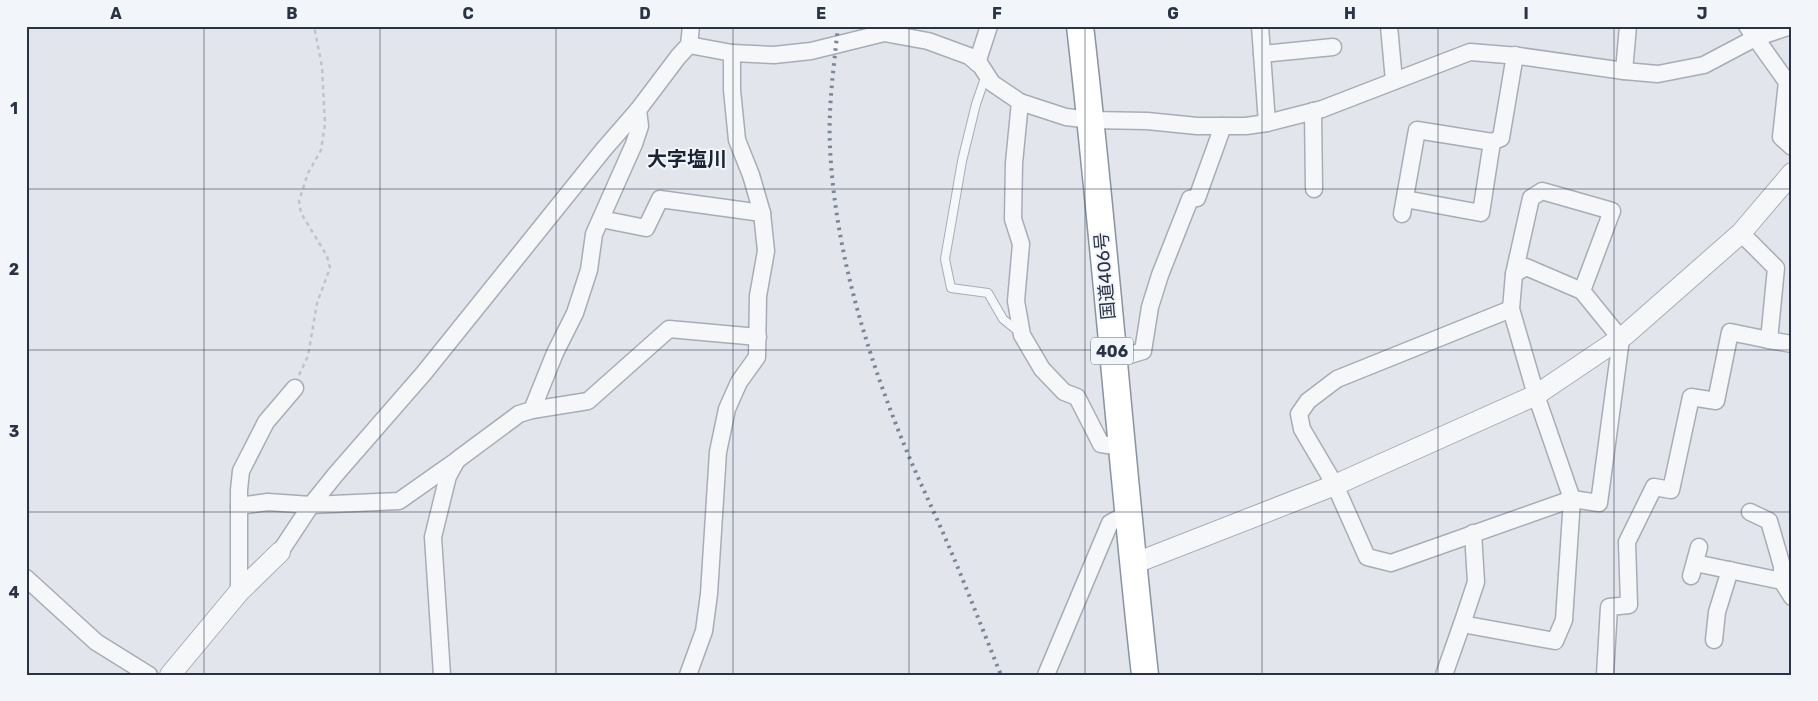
<svg xmlns="http://www.w3.org/2000/svg" width="1818" height="701" font-family="Rubik,'Noto Sans JP',sans-serif">
	<style>
		.lines { fill: none; stroke-linecap: round; stroke-linejoin: round }
		.service-casing { stroke: #a7adb7; stroke-width: 10 }
		.minor-casing { stroke: #a7adb7; stroke-width: 19 }
		.tertiary-casing { stroke: #a7adb7; stroke-width: 22 }
		.trunk-casing { stroke: #8893a3; stroke-width: 29 }
		.path { stroke: #c0c4ca; stroke-width: 2.5; stroke-dasharray: 4 4; stroke-linecap: butt }
		.service { stroke: #f5f7f9; stroke-width: 8 }
		.minor { stroke: #f5f7f9; stroke-width: 16 }
		.tertiary { stroke: #f5f7f9; stroke-width: 20 }
		.trunk { stroke: #fff; stroke-width: 26 }
		.rail { stroke: #7a8597; stroke-width: 4; stroke-dasharray: 2.5 5; stroke-linecap: butt }
		.grid { fill: none; stroke: #293345; stroke-width: 1; stroke-opacity: 0.55 }
		.labels { text-anchor: middle; dominant-baseline: central; stroke-width: 4; stroke-linejoin: round; paint-order: stroke }
		.shield { fill: #f2f5f9; stroke: #656d7b; stroke-width: 1 }
		.shield-label { font-size: 16px; font-weight: bold; fill: #293345 }
		.street-label { font-size: 18px; fill: #293345; stroke: #f2f5f9 }
		.quarter-label { font-size: 20px; font-weight: bold; fill: #1b2436; stroke: #f2f5f9 }
		.neatline { fill: none; stroke: #293345; stroke-width: 2 }
		.grid-label { font-size: 16px; text-anchor: middle; font-weight: bold; fill: #293345 }
	</style>
	<rect width="100%" height="100%" fill="#e2e6ec"/>
	<g class="lines">
		<!-- service casing -->
		<g class="service-casing">
			<polyline id="service" points="986,75 976,104 962,161 945,259 951,288 988,293 1003,319 1019,332"/>
		</g>
		<!-- minor casing -->
		<g class="minor-casing">
			<g id="minor">
				<polyline points="1260,26 1267,123"/>
				<polyline points="1389,26 1394,81"/>
				<polyline points="1747,26 1787,82 1781,137 1792,147"/>
				<polyline points="689,45 732,53 774,55 811,51 884,33 928,41 969,56 981,66 992,83 1020,102 1066,117 1091,120 1147,121 1197,126 1246,126 1267,123 1322,109 1470,52 1519,56 1624,71 1658,74 1704,65 1755,38 1788,27"/>
				<polyline points="1262,54 1333,47"/>
				<polyline points="977,63 989,26"/>
				<polyline points="1624,71 1628,26"/>
				<polyline points="1020,102 1014,163 1013,219 1021,244 1016,301 1022,335 1042,369 1064,392 1077,397 1101,444 1121,447"/>
				<polyline points="1313,111 1314,189"/>
				<polyline points="1405,199 1481,213 1492,142"/>
				<polyline points="1402,214 1417,130 1492,142 1501,138 1515,55"/>
				<polyline points="601,219 646,228 660,199 762,213"/>
				<polyline points="1741,233 1776,268 1769,340 1792,344"/>
				<polyline points="1511,309 1337,379 1308,401 1299,414 1302,429 1335,485 1367,557 1391,563 1572,499 1599,503 1621,339 1582,291 1526,267 1514,274"/>
				<polyline points="1113,360 1143,351 1150,307 1160,275 1190,199 1197,198 1223,126"/>
				<polyline points="532,410 588,401 669,329 758,337"/>
				<polyline points="239,506 268,502 311,505 399,501 453,463"/>
				<polyline points="1750,512 1769,521 1782,566 1782,581"/>
				<polyline points="1473,533 1476,582 1462,624 1555,641 1564,620 1572,499 1536,395 1511,309 1514,274 1531,198 1542,191 1612,211 1582,291"/>
				<polyline points="280,552 311,505 336,474 424,373 604,149 638,110 678,57 689,45 691,26"/>
				<polyline points="1695,563 1782,581 1792,597"/>
				<polyline points="1691,576 1699,547"/>
				<polyline points="26,578 96,642 149,675"/>
				<polyline points="239,592 239,490 241,471 266,422 295,388"/>
				<polyline points="1714,640 1717,612 1730,570"/>
				<polyline points="442,675 433,537 448,476 457,460 519,414 532,410 555,353 575,313 589,270 594,234 634,144 640,126 638,110"/>
				<polyline points="688,675 704,631 709,594 718,452 727,409 739,382 757,357 758,296 766,251 762,213 751,175 737,140 732,90 732,53"/>
				<polyline points="1046,675 1110,523 1127,514"/>
				<polyline points="1444,675 1462,624"/>
				<polyline points="1605,675 1609,607 1629,605 1627,542 1654,487 1671,490 1691,397 1716,401 1730,332 1769,340"/>
			</g>
		</g>
		<!-- tertiary casing -->
		<g class="tertiary-casing">
			<g id="tertiary">
				<polyline points="1133,564 1335,485 1536,395 1625,335 1741,233 1792,173"/>
				<polyline points="170,675 239,592 280,552"/>
			</g>
		</g>
		<!-- trunk casing -->
		<g class="trunk-casing">
			<path id="trunk" d="M 1080,26 C 1105,242 1121,459 1145,675"/>
		</g>
		<!-- path -->
		<polyline class="path" points="299,375 308,356 317,303 330,268 327,256 301,213 299,201 308,173 321,150 325,124 322,67 314,26"/>
		<!-- service -->
		<use href="#service" class="service"/>
		<!-- minor -->
		<use href="#minor" class="minor"/>
		<!-- tertiary -->
		<use href="#tertiary" class="tertiary"/>
		<!-- trunk -->
		<use href="#trunk" class="trunk"/>
		<!-- rail -->
		<path class="rail" d="M 838,26 C 834,66 828,107 830,147 C 835,254 869,361 910,459 C 922,487 935,514 947,542 C 966,586 983,631 1001,675"/>
	</g>
	<!-- grid -->
	<path class="grid" d="M 204,26 L 204,675M 380,26 L 380,675M 556,26 L 556,675M 733,26 L 733,675M 909,26 L 909,675M 1085,26 L 1085,675M 1262,26 L 1262,675M 1438,26 L 1438,675M 1614,26 L 1614,675M 26,189 L 1792,189M 26,350 L 1792,350M 26,512 L 1792,512"/>
	<g class="labels">
		<!-- shield labels -->
		<rect class="shield" x="1091" y="337.5" width="42" height="27" rx="4"/>
		<g class="shield-label">
			<text x="1112" y="351">406</text>
		</g>
		<!-- street labels -->
		<g class="street-label">
			<text transform="translate(1105 276) rotate(-95)">国道406号</text>
		</g>
		<!-- quarter labels -->
		<g class="quarter-label">
			<text x="687" y="159">大字塩川</text>
		</g>
	</g>
	<!-- border -->
	<rect width="1818" height="701" fill="none" stroke="#f2f5f9" stroke-width="55"/>
	<rect x="28" y="28" width="1762" height="646" class="neatline"/>
	<g class="grid-label">
		<text x="116" y="19">A</text>
		<text x="292" y="19">B</text>
		<text x="468" y="19">C</text>
		<text x="645" y="19">D</text>
		<text x="821" y="19">E</text>
		<text x="997" y="19">F</text>
		<text x="1173" y="19">G</text>
		<text x="1350" y="19">H</text>
		<text x="1526" y="19">I</text>
		<text x="1702" y="19">J</text>
		<text x="14" y="114">1</text>
		<text x="14" y="275">2</text>
		<text x="14" y="437">3</text>
		<text x="14" y="598">4</text>
	</g>
</svg>
